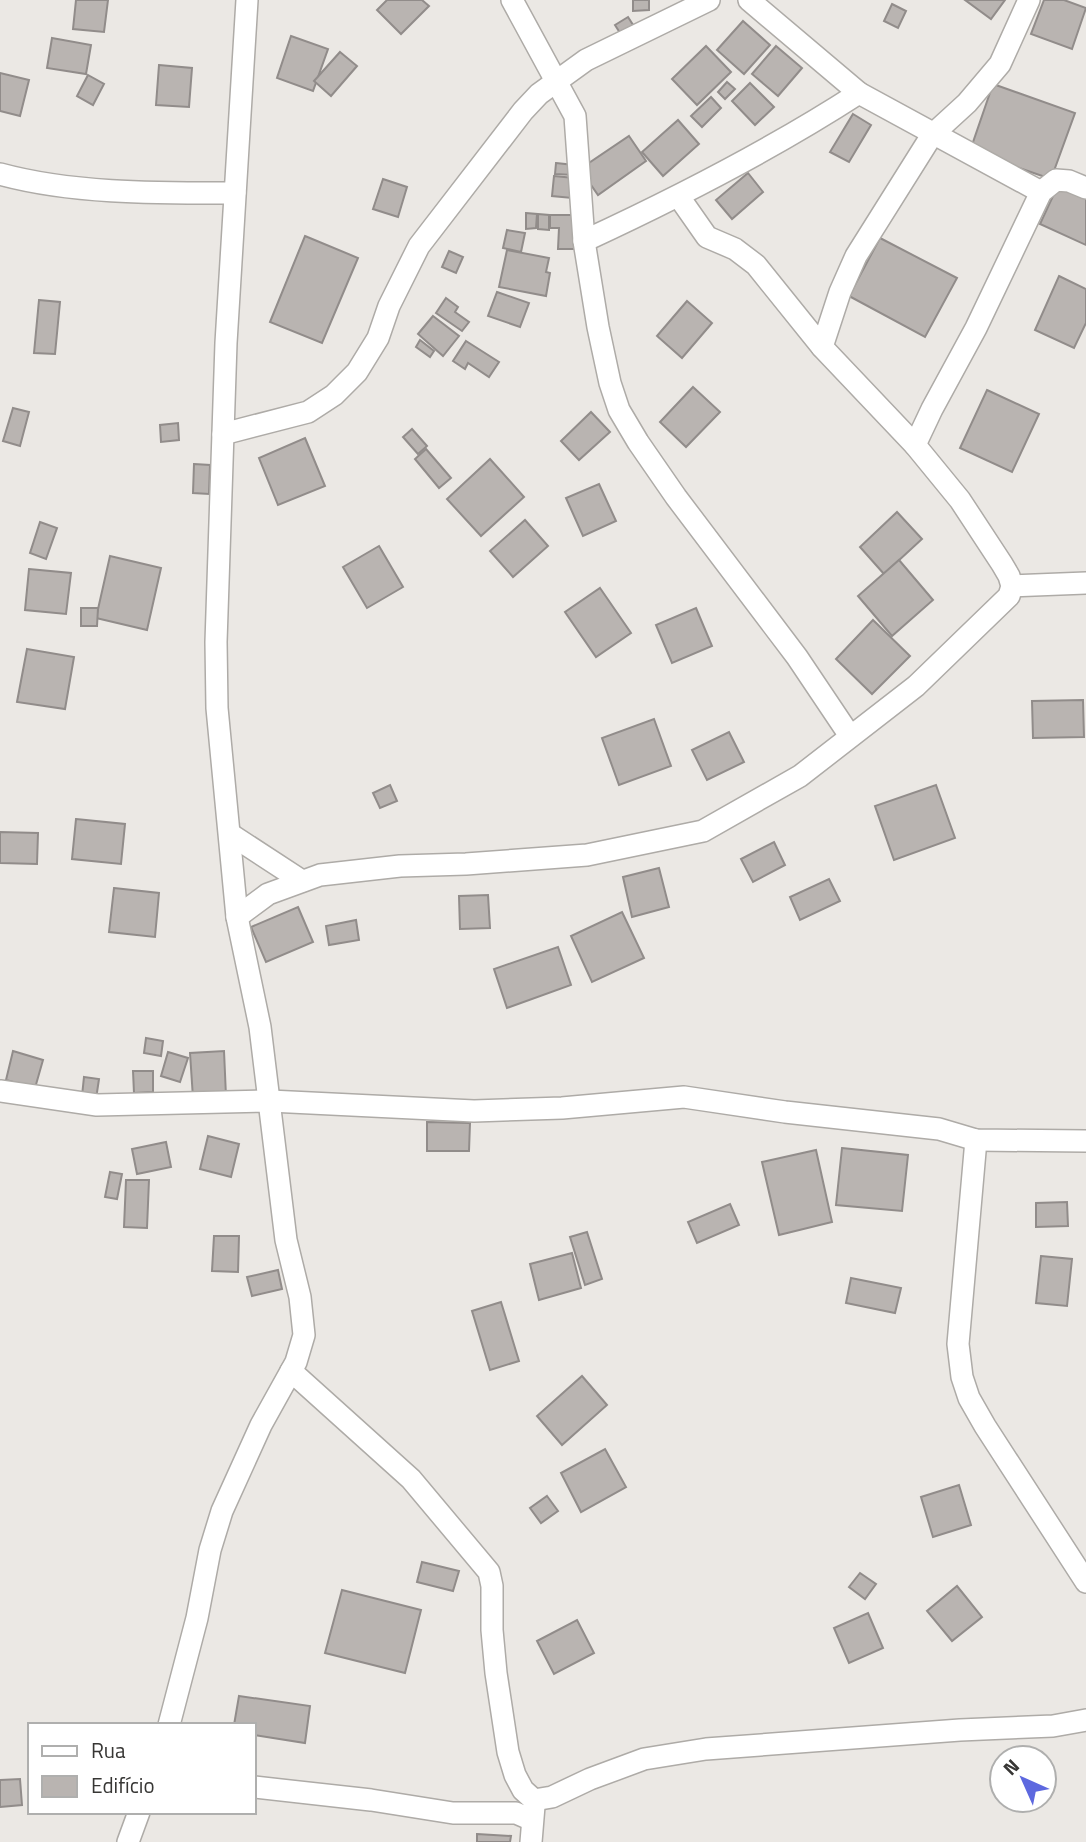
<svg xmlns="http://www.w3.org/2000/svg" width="1086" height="1842" font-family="'Titillium Web',sans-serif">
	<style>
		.building { fill: #b9b4b1; stroke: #918c8a; stroke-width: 2 }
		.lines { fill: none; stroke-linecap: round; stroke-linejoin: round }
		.street-casing { stroke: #aeaba7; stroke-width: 24 }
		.street { stroke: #fff; stroke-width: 21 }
	</style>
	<rect width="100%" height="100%" fill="#ebe8e4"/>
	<!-- building -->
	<g class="building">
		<polygon points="76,0 108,0 104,32 73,29"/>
		<polygon points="387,0 422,0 429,6 401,34 377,10"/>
		<polygon points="633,0 649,0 649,10 633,11"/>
		<polygon points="965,0 1005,0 991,19"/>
		<polygon points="1044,0 1064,0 1086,8 1072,49 1031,34"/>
		<polygon points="892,4 906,11 898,28 884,21"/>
		<polygon points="628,17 635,28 622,36 615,25"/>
		<polygon points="743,21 770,45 744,74 717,50"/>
		<polygon points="291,36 328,49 313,91 277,78"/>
		<polygon points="52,38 91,45 86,74 47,68"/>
		<polygon points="706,46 731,72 697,105 672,79"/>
		<polygon points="776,46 802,68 778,96 752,74"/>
		<polygon points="340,52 357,66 331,96 314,81"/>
		<polygon points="159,65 192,68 189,107 156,105"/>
		<polygon points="0,73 29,80 20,116 0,111"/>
		<polygon points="88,75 104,84 93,105 77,96"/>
		<polygon points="727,82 735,89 725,99 718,92"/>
		<polygon points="750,83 774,107 755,125 732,101"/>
		<polygon points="993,84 1075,113 1051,179 970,151"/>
		<polygon points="711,97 721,108 702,127 691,116"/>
		<polygon points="853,114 871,125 849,162 830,152"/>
		<polygon points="678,120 699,144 663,176 642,152"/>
		<polygon points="629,136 646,161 598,195 580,169"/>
		<polygon points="556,163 574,165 573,175 555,174"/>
		<polygon points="748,173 763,192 732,219 716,200"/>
		<polygon points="554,176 574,178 572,198 552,196"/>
		<polygon points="383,179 407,187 398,217 373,209"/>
		<polygon points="1060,181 1086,192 1086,245 1040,224"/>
		<polygon points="526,213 537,214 536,228 526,229"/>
		<polygon points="538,214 549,215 549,230 538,229"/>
		<polygon points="550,215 578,215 578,249 558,249 559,228 550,228"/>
		<polygon points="507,230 525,233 521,252 503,248"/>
		<polygon points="305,236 358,258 322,343 270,322"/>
		<polygon points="880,238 957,278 925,337 849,296"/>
		<polygon points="507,250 549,258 546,272 550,273 546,296 499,287"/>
		<polygon points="449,251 463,257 456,273 442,267"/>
		<polygon points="1059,276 1086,289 1086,323 1074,348 1035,330"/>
		<polygon points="497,292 529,303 520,327 488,316"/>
		<polygon points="446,298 458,307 455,312 469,322 462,331 436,313"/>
		<polygon points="39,300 60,302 55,354 34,353"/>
		<polygon points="687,301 712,323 682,358 657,336"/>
		<polygon points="433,316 459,336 443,356 418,334"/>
		<polygon points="420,340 434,351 430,357 416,347"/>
		<polygon points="466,341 499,362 489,377 468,363 465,369 453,361"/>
		<polygon points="693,387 720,412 686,447 660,422"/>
		<polygon points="987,390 1039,414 1012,472 960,448"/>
		<polygon points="13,408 29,412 20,446 3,441"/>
		<polygon points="591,412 610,432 579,460 561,441"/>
		<polygon points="178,423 179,440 161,442 160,425"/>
		<polygon points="412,429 427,446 418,454 403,437"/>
		<polygon points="305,438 325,486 278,505 259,458"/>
		<polygon points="426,449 451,478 439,488 415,459"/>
		<polygon points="490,459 524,497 481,536 447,499"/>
		<polygon points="194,464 210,465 209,494 193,493"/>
		<polygon points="599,484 616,521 583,536 566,498"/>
		<polygon points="897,512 922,539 884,574 860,547"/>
		<polygon points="525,520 548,546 513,577 490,551"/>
		<polygon points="40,522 57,528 46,559 30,553"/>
		<polygon points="379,546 403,587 367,608 343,567"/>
		<polygon points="110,556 161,568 147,630 96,618"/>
		<polygon points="899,560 933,600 892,636 858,596"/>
		<polygon points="29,569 71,573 66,614 25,610"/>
		<polygon points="600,588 631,633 596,657 565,612"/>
		<polygon points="81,608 98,608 97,626 81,626"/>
		<polygon points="696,608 712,646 672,663 656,625"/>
		<polygon points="873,620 910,656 872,694 836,659"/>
		<polygon points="27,649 74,657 65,709 17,702"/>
		<polygon points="1083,700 1084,737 1033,738 1032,701"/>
		<polygon points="654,719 671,766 619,785 602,738"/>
		<polygon points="729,732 744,762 707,780 692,750"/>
		<polygon points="390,785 397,801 380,808 373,793"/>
		<polygon points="936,785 955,838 894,860 875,806"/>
		<polygon points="76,819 125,824 121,864 72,859"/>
		<polygon points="0,832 38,833 37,864 0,863"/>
		<polygon points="774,842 785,865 753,882 741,859"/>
		<polygon points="659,868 669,907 632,917 623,877"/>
		<polygon points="829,879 840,901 800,920 790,897"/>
		<polygon points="114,888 159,893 155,937 109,932"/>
		<polygon points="488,895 490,928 460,929 459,896"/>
		<polygon points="298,907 313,942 266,962 251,927"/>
		<polygon points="622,912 644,958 592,982 571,936"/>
		<polygon points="356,920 359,940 329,945 326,926"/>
		<polygon points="558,947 571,985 507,1008 494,969"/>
		<polygon points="146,1038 163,1041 161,1056 144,1053"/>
		<polygon points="13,1051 43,1060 35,1088 6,1080"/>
		<polygon points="224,1051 226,1096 193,1098 190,1053"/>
		<polygon points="168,1052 188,1058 180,1082 161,1076"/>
		<polygon points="133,1071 153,1071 153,1092 134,1093"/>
		<polygon points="84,1077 99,1079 96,1099 82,1096"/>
		<polygon points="427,1122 470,1123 469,1151 427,1151"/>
		<polygon points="208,1136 239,1144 231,1177 200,1169"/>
		<polygon points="166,1142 171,1167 137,1174 132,1149"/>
		<polygon points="842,1148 908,1155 902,1211 836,1205"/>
		<polygon points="816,1150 832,1222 779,1235 762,1162"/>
		<polygon points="110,1172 122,1174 117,1199 105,1197"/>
		<polygon points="126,1180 149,1180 147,1228 124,1227"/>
		<polygon points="1067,1202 1068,1226 1036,1227 1036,1203"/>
		<polygon points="730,1204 739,1225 697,1243 688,1222"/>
		<polygon points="587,1232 602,1279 585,1285 570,1237"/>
		<polygon points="214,1236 239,1236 238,1272 212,1271"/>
		<polygon points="572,1253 581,1288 539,1300 530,1264"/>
		<polygon points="1041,1256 1072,1259 1067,1306 1036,1303"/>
		<polygon points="278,1270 282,1289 252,1296 247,1277"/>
		<polygon points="851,1278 901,1288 895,1313 846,1303"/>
		<polygon points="501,1302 519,1361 490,1370 472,1311"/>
		<polygon points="582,1376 607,1405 562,1445 537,1416"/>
		<polygon points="605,1449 626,1487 581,1512 561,1473"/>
		<polygon points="959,1485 971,1525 933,1537 921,1497"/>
		<polygon points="547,1496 558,1511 541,1523 530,1508"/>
		<polygon points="422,1562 459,1571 453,1591 417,1582"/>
		<polygon points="860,1573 876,1584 865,1599 849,1587"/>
		<polygon points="957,1586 982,1617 952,1641 927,1611"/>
		<polygon points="342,1590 421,1610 405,1673 325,1653"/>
		<polygon points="868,1613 883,1648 849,1663 834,1628"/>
		<polygon points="577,1620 594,1653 554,1674 537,1641"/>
		<polygon points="239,1696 310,1706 305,1743 254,1735 254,1725 234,1725"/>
		<polygon points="20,1779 22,1805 0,1807 0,1780"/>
		<polygon points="477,1834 511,1836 510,1842 477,1842"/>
	</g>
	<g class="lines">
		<!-- street casing -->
		<g class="street-casing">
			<g id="street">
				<polyline points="512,0 575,116 584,241 598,327 610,383 619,410 638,442 676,497 797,657 850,736"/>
				<polyline points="749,0 859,93"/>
				<path d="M 0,174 C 73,194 160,193 235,193"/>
				<polyline points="679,197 707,237 735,249 756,265 822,347"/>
				<path d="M 584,241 C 679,197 771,150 859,93 L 1041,192"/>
				<polyline points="223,434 308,412 334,395 357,372 378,338 389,306 419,246 523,111 539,94 586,60 709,0"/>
				<polyline points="915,445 822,347 840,292 856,256 932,135 967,103 1000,64 1029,0"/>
				<polyline points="1012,586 1086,583"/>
				<polyline points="230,834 302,881"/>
				<polyline points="237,917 268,894 320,875 400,866 466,864 587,855 703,831 800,776 916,686 1009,596 1012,586 1009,576 1002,564 960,500 915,445 932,409 976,328 1041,192 1056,180 1069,181 1086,188"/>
				<polyline points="0,1091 97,1105 270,1101 474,1111 562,1108 684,1097 785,1112 939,1129 976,1140 1086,1141"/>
				<polyline points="976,1140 958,1344 962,1377 969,1398 985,1426 1086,1582"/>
				<polyline points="291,1371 411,1479 489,1572 492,1586 492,1630 496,1673 508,1752 515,1775 523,1790 534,1800"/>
				<polyline points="169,1725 197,1618 210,1550 222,1511 261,1425 296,1362 304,1335 300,1297 286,1240 260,1027 237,917 217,708 216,642 226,343 247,0"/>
				<polyline points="254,1787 371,1800 453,1813 516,1813 532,1820"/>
				<polyline points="534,1800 552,1797 590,1779 644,1759 706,1749 960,1730 1053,1726 1086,1720"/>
				<polyline points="128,1842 139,1812"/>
				<polyline points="531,1842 534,1806"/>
			</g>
		</g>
		<!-- street -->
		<use href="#street" class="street"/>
	</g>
	<!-- legend -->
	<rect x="28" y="1723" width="228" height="91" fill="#ffffff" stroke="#afafae" stroke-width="2"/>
	<rect x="42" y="1746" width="35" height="10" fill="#ffffff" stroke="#afafae" stroke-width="2"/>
	<text x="91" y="1758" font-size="21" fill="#373634">Rua</text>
	<rect x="42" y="1776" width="35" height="21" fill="#b9b4b1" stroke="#afafae" stroke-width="2"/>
	<text x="91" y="1793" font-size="21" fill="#373634">Edifício</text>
	<!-- north arrow -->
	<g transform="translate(1023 1779) rotate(315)"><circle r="33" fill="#ffffff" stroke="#afafae" stroke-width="2"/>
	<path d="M0-5L12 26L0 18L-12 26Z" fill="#5d68df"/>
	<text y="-10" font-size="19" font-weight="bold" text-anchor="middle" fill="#373634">N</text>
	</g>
</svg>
